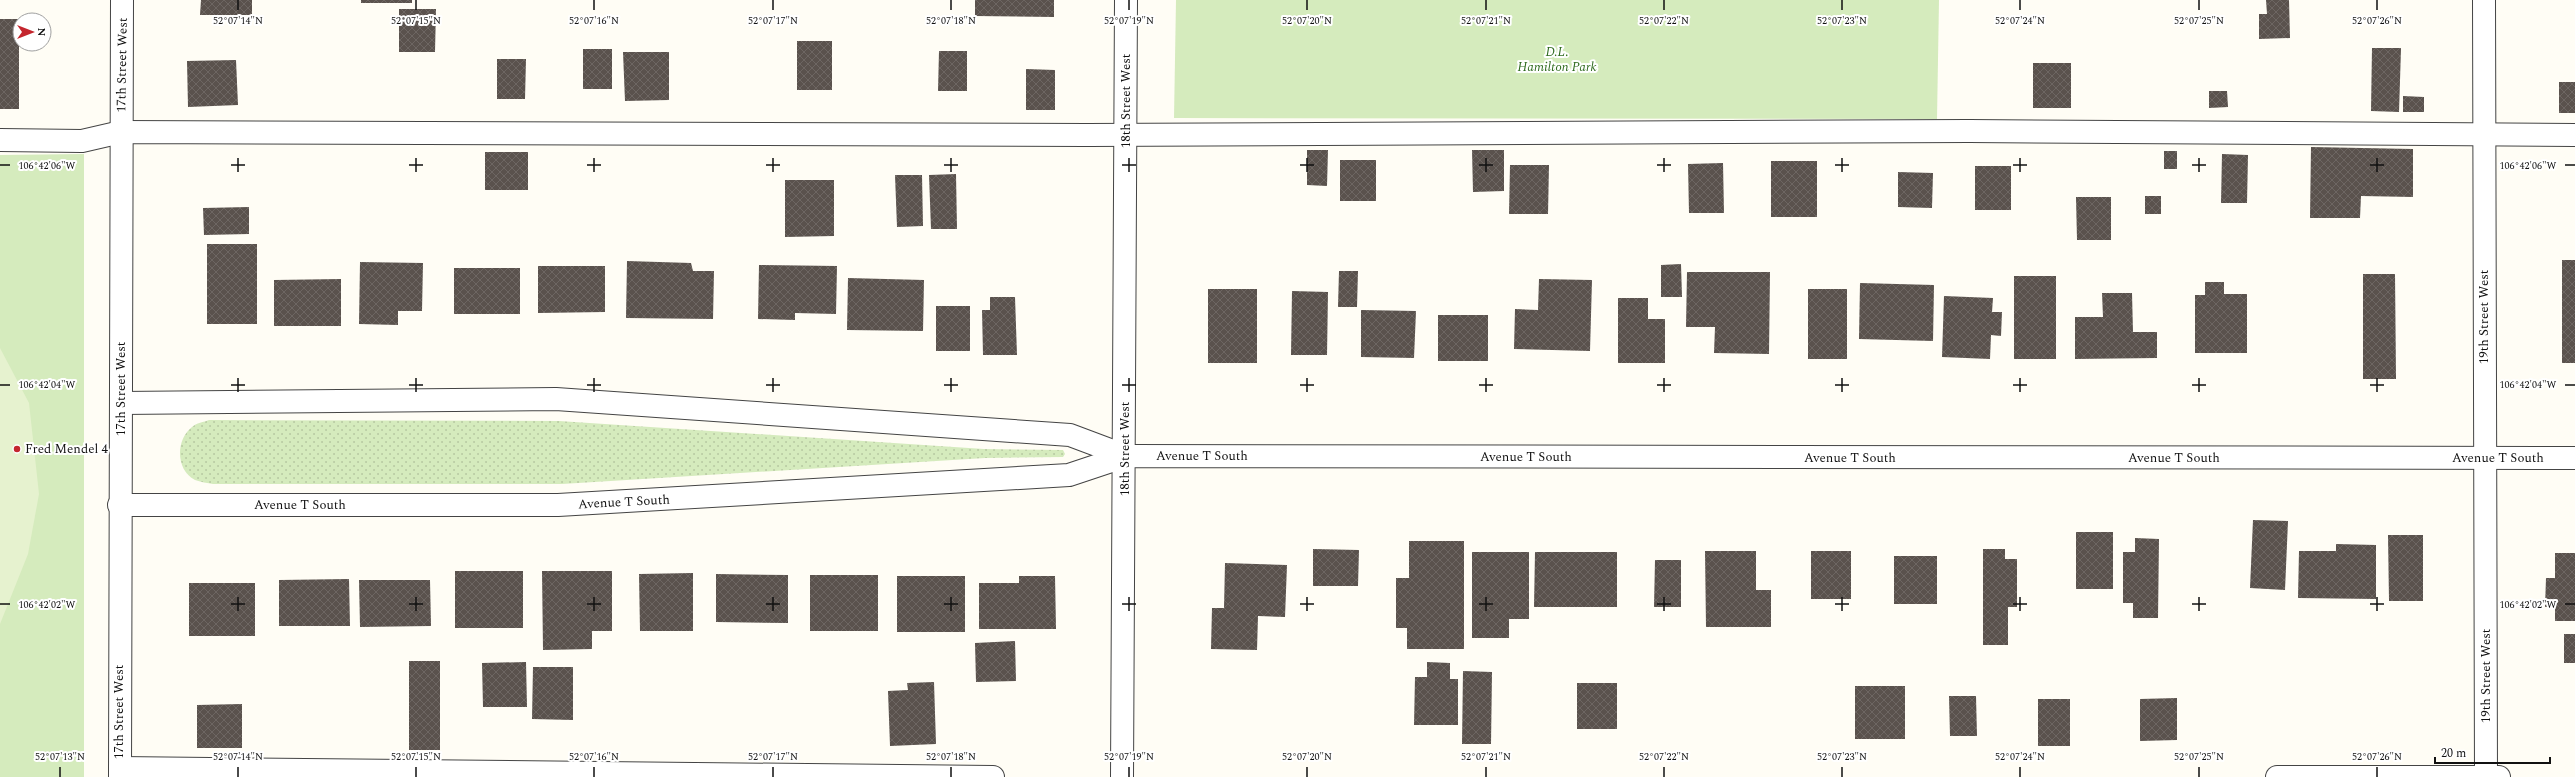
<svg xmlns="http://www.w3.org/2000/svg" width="2575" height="777" font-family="Spectral,serif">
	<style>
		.grass { fill: url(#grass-dots) }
		.park { fill: #d5ebbd }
		.pitch { fill: #e6f2cf }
		.building { fill: url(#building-cross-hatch) }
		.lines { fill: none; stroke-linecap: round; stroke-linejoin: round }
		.lane-casing { stroke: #444; stroke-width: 24 }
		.street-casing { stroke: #444; stroke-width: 24 }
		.lane { stroke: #fff; stroke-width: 22 }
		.street { stroke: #fff; stroke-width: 22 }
		.ticks { fill: none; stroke: #111; stroke-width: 1.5 }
		.poi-dot { fill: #c4262e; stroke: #fff; stroke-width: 1.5 }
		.labels { text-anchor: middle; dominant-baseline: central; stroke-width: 4; stroke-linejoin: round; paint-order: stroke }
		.park-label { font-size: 13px; font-style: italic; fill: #2f6b1f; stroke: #fff }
		.street-label { font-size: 13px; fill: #111; stroke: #fff }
		.poi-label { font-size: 13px; fill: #111; stroke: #fff; text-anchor: start }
		.ticks-label { font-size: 10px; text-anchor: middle; fill: #111; stroke: #fff; stroke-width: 4; stroke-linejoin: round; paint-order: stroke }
	</style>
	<defs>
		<pattern id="grass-dots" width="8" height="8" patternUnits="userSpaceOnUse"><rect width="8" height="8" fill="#d5ebbd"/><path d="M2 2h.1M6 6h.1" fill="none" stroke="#b6c8a1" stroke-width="1.8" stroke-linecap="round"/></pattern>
		<pattern id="building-cross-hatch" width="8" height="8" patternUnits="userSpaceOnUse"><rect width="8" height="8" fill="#5a524d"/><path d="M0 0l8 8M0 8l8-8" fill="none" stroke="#6d6662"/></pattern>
	</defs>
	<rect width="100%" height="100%" fill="#fffdf5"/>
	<!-- grass -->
	<path class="grass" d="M 209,420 L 559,421 L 984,449 L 1063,450 L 1065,454 L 1063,457 L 985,458 L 562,484 L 213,484 C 208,483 200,482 195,480 C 175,470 176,439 192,427 C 196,423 204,422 209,420 Z"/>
	<!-- park -->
	<g class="park">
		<polygon points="1176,0 1939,0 1937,119 1174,118"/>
		<polygon points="84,154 84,777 0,777 0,155"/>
	</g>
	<!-- pitch -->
	<polygon class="pitch" points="0,348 29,403 39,494 28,554 0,624"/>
	<!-- building -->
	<g class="building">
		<polygon points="201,0 252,0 252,15 200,15"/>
		<rect x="361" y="0" width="51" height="3"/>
		<polygon points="975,0 1054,0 1054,17 975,16"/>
		<polygon points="2266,0 2289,0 2290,38 2259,39 2259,14 2267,14"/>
		<polygon points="399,9 436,9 435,52 399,52"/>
		<rect x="0" y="19" width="19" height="90"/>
		<rect x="797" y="41" width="35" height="49"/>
		<polygon points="2372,48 2401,48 2399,112 2371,111"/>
		<rect x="583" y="49" width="29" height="40"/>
		<polygon points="939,51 967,51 967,91 938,91"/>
		<polygon points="623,52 669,52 669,100 625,101"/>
		<polygon points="497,59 526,59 525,99 497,99"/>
		<polygon points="236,60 238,105 188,107 187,61"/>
		<rect x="2033" y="63" width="38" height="45"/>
		<polygon points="1026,69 1055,70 1055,110 1026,110"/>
		<rect x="2559" y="82" width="16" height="31"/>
		<polygon points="2209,91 2227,91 2228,107 2209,108"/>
		<polygon points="2403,96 2424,97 2424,112 2403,112"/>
		<polygon points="2311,147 2413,149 2413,197 2361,196 2360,218 2310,218"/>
		<polygon points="1307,150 1328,150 1327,186 1307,185"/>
		<polygon points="1472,150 1504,150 1504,191 1473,192"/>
		<rect x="2164" y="151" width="13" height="18"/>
		<rect x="485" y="152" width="43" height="38"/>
		<polygon points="2222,154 2248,155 2247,203 2221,203"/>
		<rect x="1340" y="160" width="36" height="41"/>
		<rect x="1771" y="161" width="46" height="56"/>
		<polygon points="1723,163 1724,213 1689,213 1688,164"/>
		<polygon points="1510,165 1549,165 1548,214 1509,214"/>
		<rect x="1975" y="166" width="36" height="44"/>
		<polygon points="1898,172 1933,173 1932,208 1898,207"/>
		<polygon points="956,174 957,229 931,229 929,175"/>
		<polygon points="895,175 922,175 923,226 897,227"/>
		<polygon points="785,180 834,180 834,236 785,237"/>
		<rect x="2145" y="196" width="16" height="18"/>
		<polygon points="2076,197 2111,197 2111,240 2077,240"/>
		<polygon points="249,207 249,234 204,235 203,208"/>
		<rect x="207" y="244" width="50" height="80"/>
		<rect x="2562" y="260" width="13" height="103"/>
		<polygon points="627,261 691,263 693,271 714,271 713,319 626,318"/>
		<polygon points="360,262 423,263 422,311 398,311 398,325 359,324"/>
		<polygon points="1681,264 1682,297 1661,297 1661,265"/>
		<polygon points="759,265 837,266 836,314 795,313 795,320 758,319"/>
		<polygon points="538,266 605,266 605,312 538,313"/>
		<rect x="454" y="268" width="66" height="46"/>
		<polygon points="1339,271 1358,271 1357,307 1338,307"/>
		<polygon points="1687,272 1770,272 1769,354 1714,353 1715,327 1686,327"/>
		<polygon points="2363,274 2395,274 2396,379 2363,379"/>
		<rect x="2014" y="276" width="42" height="83"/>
		<polygon points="848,278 924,280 923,331 847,330"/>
		<polygon points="341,279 341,326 274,326 274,280"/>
		<polygon points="1539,279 1592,280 1590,351 1514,349 1515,309 1538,310"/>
		<polygon points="2205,282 2224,282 2224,294 2247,294 2247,353 2195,353 2195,295 2205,295"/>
		<polygon points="1860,283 1934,285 1933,341 1859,339"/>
		<rect x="1208" y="289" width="49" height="74"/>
		<rect x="1808" y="289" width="39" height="70"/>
		<polygon points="1292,291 1328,292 1327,355 1291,355"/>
		<polygon points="2102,293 2132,293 2133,332 2157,332 2157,358 2075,359 2075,317 2103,317"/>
		<polygon points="1944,296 1993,298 1992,312 2002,312 2001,336 1991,335 1990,359 1942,357"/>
		<polygon points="990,297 1015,297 1017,355 983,355 982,310 990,310"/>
		<polygon points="1618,298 1648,298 1648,319 1665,319 1665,363 1618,363"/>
		<rect x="936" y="306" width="34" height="45"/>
		<polygon points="1361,310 1416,311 1414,358 1361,357"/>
		<rect x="1438" y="315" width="50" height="46"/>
		<polygon points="2253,520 2288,521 2285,590 2250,588"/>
		<rect x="2076" y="532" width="37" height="57"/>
		<polygon points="2388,535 2423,535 2423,601 2389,601"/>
		<polygon points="2135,538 2159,539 2158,618 2133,618 2133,603 2123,603 2123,552 2135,552"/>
		<polygon points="1409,541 1464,541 1464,649 1407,649 1407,628 1396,628 1396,578 1409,578"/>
		<polygon points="2336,544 2376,545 2376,599 2298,598 2299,551 2336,551"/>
		<polygon points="1313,549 1359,550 1358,586 1313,586"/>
		<polygon points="1983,549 2005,549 2005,559 2017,559 2017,607 2008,607 2008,645 1983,645"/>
		<polygon points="1705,551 1756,551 1756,590 1771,590 1771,627 1706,627"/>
		<rect x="1811" y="551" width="40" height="48"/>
		<polygon points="1472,552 1529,552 1529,619 1509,619 1509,638 1472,638"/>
		<polygon points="1535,552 1617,552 1617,607 1534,607"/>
		<polygon points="2555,553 2575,553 2575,621 2555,621 2555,607 2545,607 2546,578 2555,578"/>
		<rect x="1894" y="556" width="43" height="48"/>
		<polygon points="1655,560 1681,560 1681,607 1654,607"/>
		<polygon points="1225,563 1287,565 1285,617 1258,616 1257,650 1211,649 1212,608 1224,608"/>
		<rect x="455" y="571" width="68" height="57"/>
		<polygon points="542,571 612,571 612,631 592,631 592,649 543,650"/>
		<polygon points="693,573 693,631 640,631 639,574"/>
		<polygon points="716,574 788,575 788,623 716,622"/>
		<rect x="810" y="575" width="68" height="56"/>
		<rect x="897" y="576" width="68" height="56"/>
		<polygon points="1019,576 1055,576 1056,629 979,629 979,583 1019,583"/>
		<polygon points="349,579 350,626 279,626 279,580"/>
		<polygon points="359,580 430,580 431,626 360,627"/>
		<rect x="189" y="583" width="66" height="53"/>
		<rect x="2564" y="634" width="11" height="29"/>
		<polygon points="1015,641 1016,681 976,682 975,643"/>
		<rect x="409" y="661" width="31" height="89"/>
		<polygon points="526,662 527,707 483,707 482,663"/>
		<polygon points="1427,662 1450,663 1450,679 1458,679 1458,725 1414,725 1415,677 1427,677"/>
		<polygon points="533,667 573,667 573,720 532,719"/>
		<polygon points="1463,671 1492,672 1491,744 1462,744"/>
		<polygon points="934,682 936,744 890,746 888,691 908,690 907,683"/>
		<rect x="1577" y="683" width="40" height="46"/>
		<rect x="1855" y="686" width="50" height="53"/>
		<polygon points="1949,696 1976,696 1977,736 1950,736"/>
		<polygon points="2177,698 2177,740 2140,741 2140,699"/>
		<rect x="2038" y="699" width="32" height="47"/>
		<polygon points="242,704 242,748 197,748 197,705"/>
	</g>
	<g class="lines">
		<!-- lane casing -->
		<g class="lane-casing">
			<g id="lane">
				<polyline points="0,140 82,141 121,132 1087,135 1969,131 2575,135"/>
				<polyline points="120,768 993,777"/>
				<polyline points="2277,777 2499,777"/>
			</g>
		</g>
		<!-- street casing -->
		<g class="street-casing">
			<g id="street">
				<polyline points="2484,0 2486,777"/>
				<polyline points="121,403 556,399 1070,435 1126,456"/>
				<polyline points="119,505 558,505 1069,475 1126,456 2575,458"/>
				<polyline points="120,777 122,0"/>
				<polyline points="1122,777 1126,0"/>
			</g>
		</g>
		<!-- lane -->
		<use href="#lane" class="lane"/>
		<!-- street -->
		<use href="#street" class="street"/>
	</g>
	<!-- ticks -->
	<path class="ticks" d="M 238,0 L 238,10M 416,0 L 416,10M 594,0 L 594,10M 773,0 L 773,10M 951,0 L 951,10M 1129,0 L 1129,10M 1307,0 L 1307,10M 1486,0 L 1486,10M 1664,0 L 1664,10M 1842,0 L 1842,10M 2020,0 L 2020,10M 2199,0 L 2199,10M 2377,0 L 2377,10M 238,158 L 238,172M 416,158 L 416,172M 594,158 L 594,172M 773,158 L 773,172M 951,158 L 951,172M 1129,158 L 1129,172M 1307,158 L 1307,172M 1486,158 L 1486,172M 1664,158 L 1664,172M 1842,158 L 1842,172M 2020,158 L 2020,172M 2199,158 L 2199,172M 2377,158 L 2377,172M 0,165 L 10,165M 231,165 L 245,165M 409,165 L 423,165M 587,165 L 601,165M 766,165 L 780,165M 944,165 L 958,165M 1122,165 L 1136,165M 1300,165 L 1314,165M 1479,165 L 1493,165M 1657,165 L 1671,165M 1835,165 L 1849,165M 2013,165 L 2027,165M 2192,165 L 2206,165M 2370,165 L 2384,165M 2565,165 L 2575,165M 238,378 L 238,392M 416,378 L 416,392M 594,378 L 594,392M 773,378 L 773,392M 951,378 L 951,392M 1129,378 L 1129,392M 1307,378 L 1307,392M 1486,378 L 1486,392M 1664,378 L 1664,392M 1842,378 L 1842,392M 2020,378 L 2020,392M 2199,378 L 2199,392M 2377,378 L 2377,392M 0,385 L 10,385M 231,385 L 245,385M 409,385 L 423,385M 587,385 L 601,385M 766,385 L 780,385M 944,385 L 958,385M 1122,385 L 1136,385M 1300,385 L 1314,385M 1479,385 L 1493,385M 1657,385 L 1671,385M 1835,385 L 1849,385M 2013,385 L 2027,385M 2192,385 L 2206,385M 2370,385 L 2384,385M 2565,385 L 2575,385M 238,597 L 238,611M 416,597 L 416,611M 594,597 L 594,611M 773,597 L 773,611M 951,597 L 951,611M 1129,597 L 1129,611M 1307,597 L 1307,611M 1486,597 L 1486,611M 1664,597 L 1664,611M 1842,597 L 1842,611M 2020,597 L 2020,611M 2199,597 L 2199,611M 2377,597 L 2377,611M 0,604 L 10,604M 231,604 L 245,604M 409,604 L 423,604M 587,604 L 601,604M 766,604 L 780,604M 944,604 L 958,604M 1122,604 L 1136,604M 1300,604 L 1314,604M 1479,604 L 1493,604M 1657,604 L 1671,604M 1835,604 L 1849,604M 2013,604 L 2027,604M 2192,604 L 2206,604M 2370,604 L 2384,604M 2565,604 L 2575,604M 60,767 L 60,777M 238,767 L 238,777M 416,767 L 416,777M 594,767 L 594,777M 773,767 L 773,777M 951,767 L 951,777M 1129,767 L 1129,777M 1307,767 L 1307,777M 1486,767 L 1486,777M 1664,767 L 1664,777M 1842,767 L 1842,777M 2020,767 L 2020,777M 2199,767 L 2199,777M 2377,767 L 2377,777"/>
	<!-- markers -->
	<circle class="poi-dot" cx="17" cy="449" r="4"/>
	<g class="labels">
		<!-- park labels -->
		<g class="park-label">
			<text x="1557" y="52">D.L.<tspan x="1557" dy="15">Hamilton Park</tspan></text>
		</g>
		<!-- street labels -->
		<g class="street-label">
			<text transform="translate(122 65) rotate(-89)">17th Street West</text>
			<text transform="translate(1126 101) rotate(-90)">18th Street West</text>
			<text transform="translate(2484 317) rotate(-90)">19th Street West</text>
			<text transform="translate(121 389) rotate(-90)">17th Street West</text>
			<text transform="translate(1125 449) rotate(-90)">18th Street West</text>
			<text x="1202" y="456">Avenue T South</text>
			<text x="1526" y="457">Avenue T South</text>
			<text x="1850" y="458">Avenue T South</text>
			<text x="2174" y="458">Avenue T South</text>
			<text x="2498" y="458">Avenue T South</text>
			<text transform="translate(624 502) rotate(-3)">Avenue T South</text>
			<text x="300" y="505">Avenue T South</text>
			<text transform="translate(2486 676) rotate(-90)">19th Street West</text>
			<text transform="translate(119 712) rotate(-90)">17th Street West</text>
		</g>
		<!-- poi labels -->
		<g class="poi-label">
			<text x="25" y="449">Fred Mendel 4</text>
		</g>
	</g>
	<g class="ticks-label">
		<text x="238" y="24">52°07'14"N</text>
		<text x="416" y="24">52°07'15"N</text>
		<text x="594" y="24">52°07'16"N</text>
		<text x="773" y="24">52°07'17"N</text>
		<text x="951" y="24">52°07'18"N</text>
		<text x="1129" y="24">52°07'19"N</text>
		<text x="1307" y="24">52°07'20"N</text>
		<text x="1486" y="24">52°07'21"N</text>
		<text x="1664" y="24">52°07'22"N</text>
		<text x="1842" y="24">52°07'23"N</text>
		<text x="2020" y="24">52°07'24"N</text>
		<text x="2199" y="24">52°07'25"N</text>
		<text x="2377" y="24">52°07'26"N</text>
		<text x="2528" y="169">106°42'06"W</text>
		<text x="47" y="169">106°42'06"W</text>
		<text x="2528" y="388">106°42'04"W</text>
		<text x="47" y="388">106°42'04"W</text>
		<text x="2528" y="608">106°42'02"W</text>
		<text x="47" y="608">106°42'02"W</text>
		<text x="60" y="760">52°07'13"N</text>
		<text x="238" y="760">52°07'14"N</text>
		<text x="416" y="760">52°07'15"N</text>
		<text x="594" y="760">52°07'16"N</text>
		<text x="773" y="760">52°07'17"N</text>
		<text x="951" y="760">52°07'18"N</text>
		<text x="1129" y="760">52°07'19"N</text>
		<text x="1307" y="760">52°07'20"N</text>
		<text x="1486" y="760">52°07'21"N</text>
		<text x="1664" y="760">52°07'22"N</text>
		<text x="1842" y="760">52°07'23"N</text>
		<text x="2020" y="760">52°07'24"N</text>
		<text x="2199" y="760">52°07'25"N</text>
		<text x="2377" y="760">52°07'26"N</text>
	</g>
	<!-- north arrow -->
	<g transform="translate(32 32) rotate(90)"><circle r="19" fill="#ffffff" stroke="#a0a0a0"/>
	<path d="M0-3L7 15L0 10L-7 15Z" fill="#c4262e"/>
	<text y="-6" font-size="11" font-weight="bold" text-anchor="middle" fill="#111111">N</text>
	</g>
	<!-- scale -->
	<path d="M2435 757v6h115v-6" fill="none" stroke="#111111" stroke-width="2"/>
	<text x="2441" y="757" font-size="12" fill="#111111" stroke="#ffffff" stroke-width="3" paint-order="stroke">20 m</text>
</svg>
